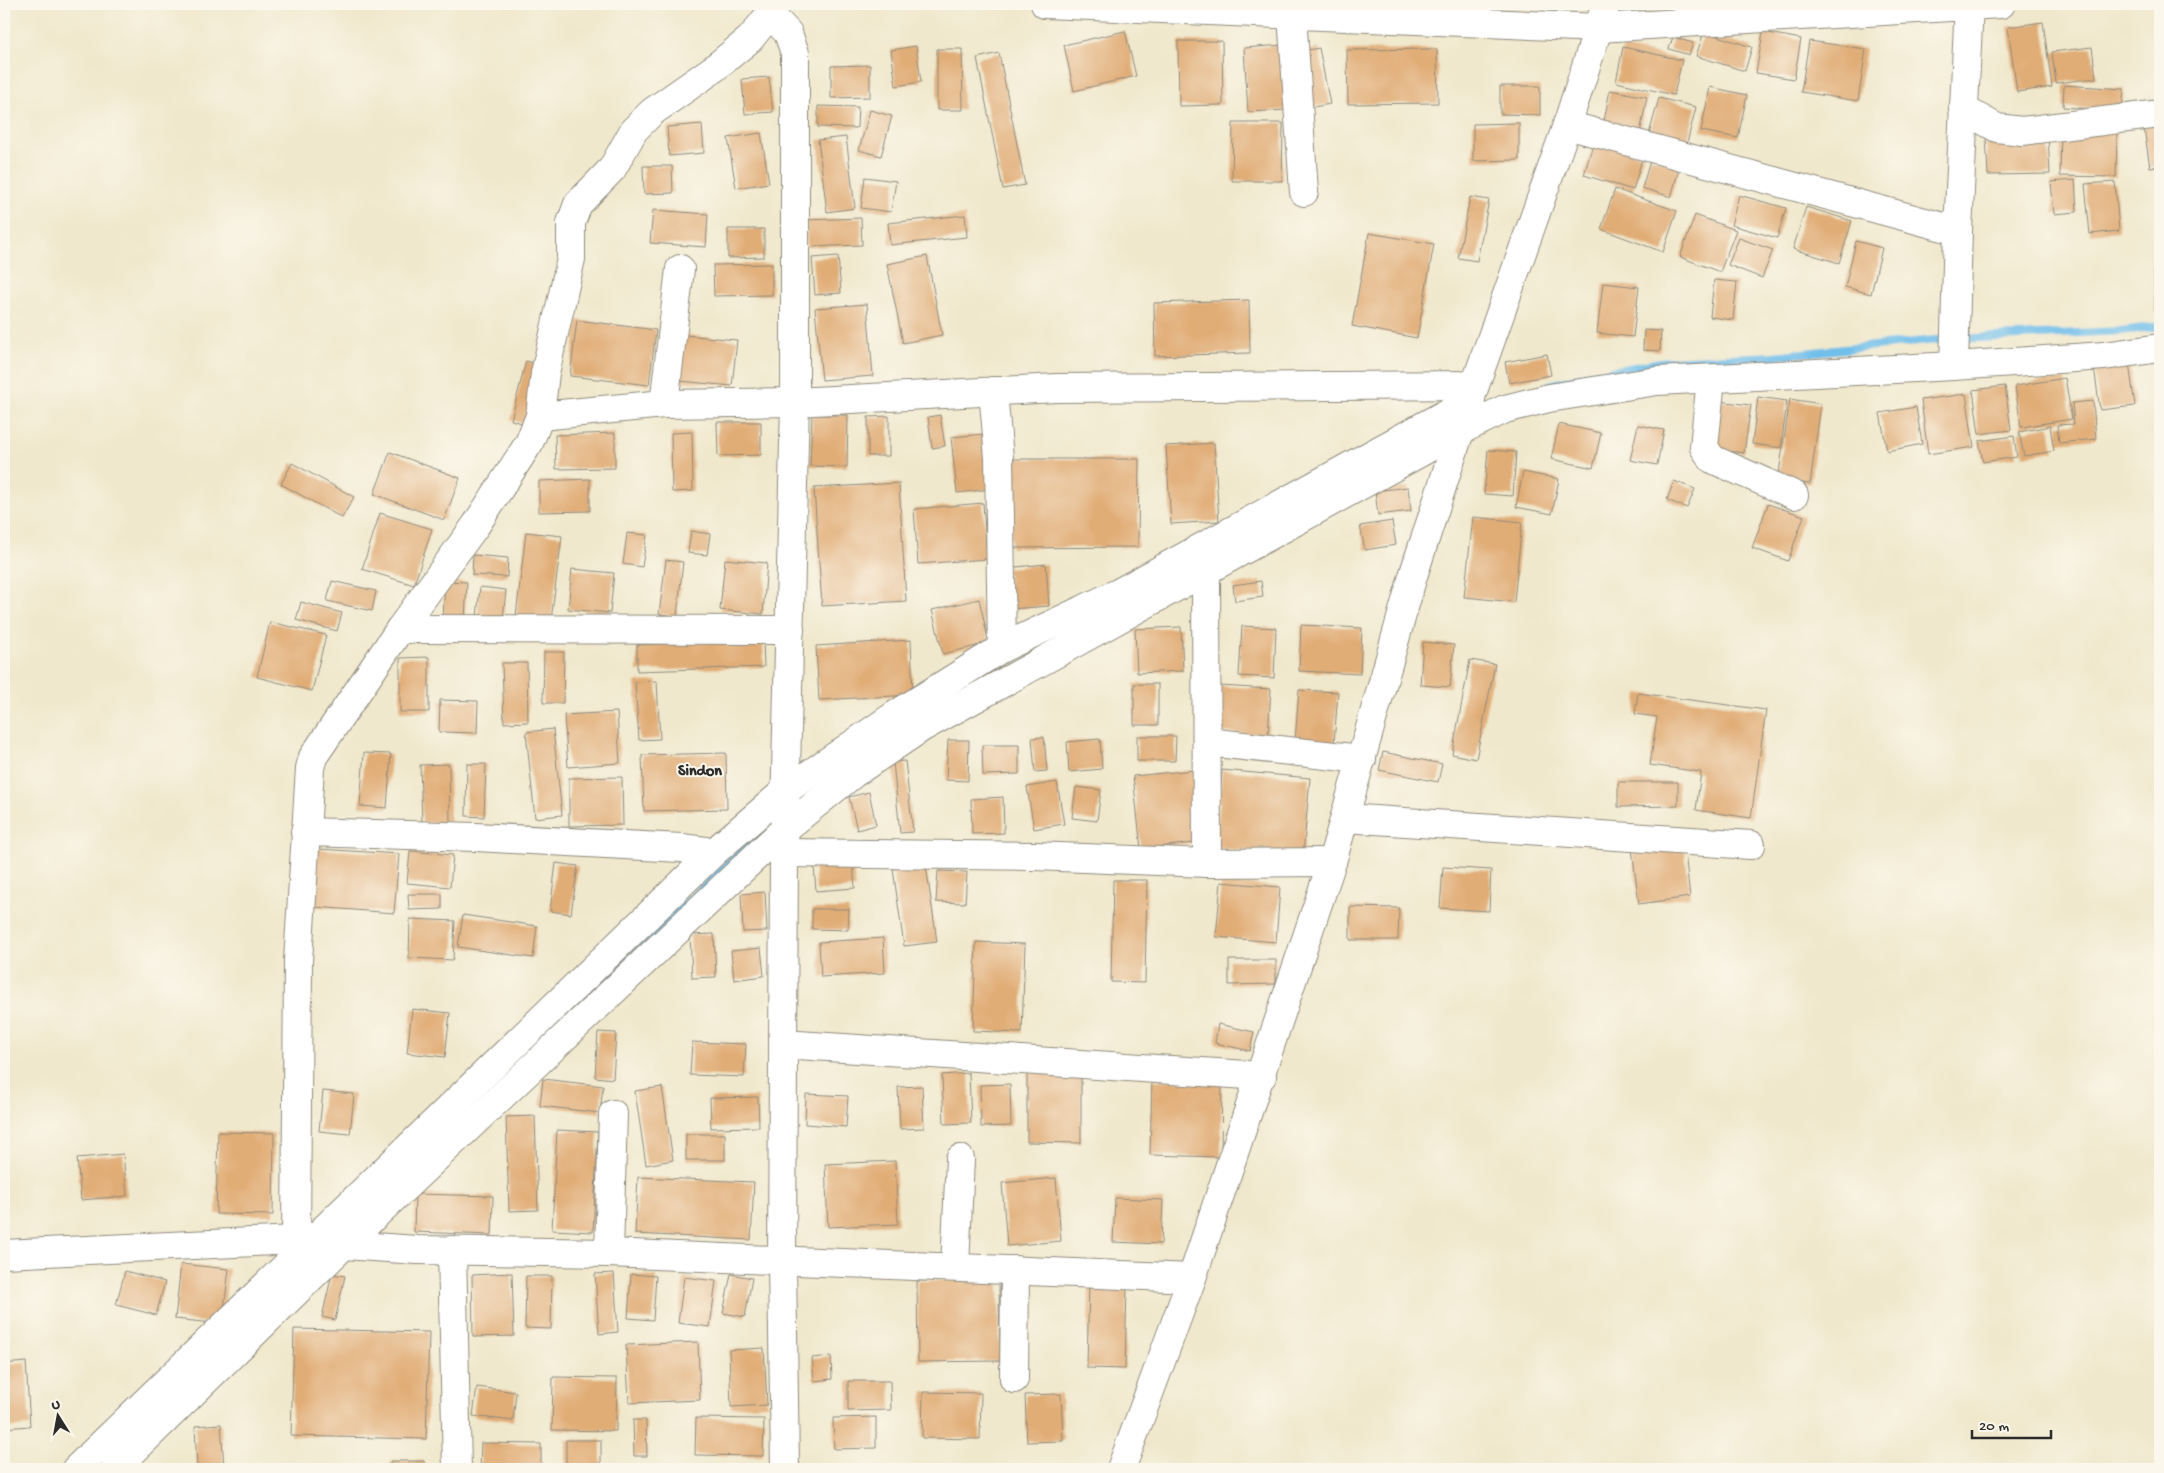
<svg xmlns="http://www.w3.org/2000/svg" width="2164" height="1473" font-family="'Gochi Hand',sans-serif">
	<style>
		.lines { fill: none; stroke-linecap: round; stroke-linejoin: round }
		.stream { stroke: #6fbeea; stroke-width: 8 }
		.building { fill: #e1ad77 }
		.minor-casing { stroke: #8e8a7c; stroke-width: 30 }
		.minor { stroke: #fff; stroke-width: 28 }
		.labels { text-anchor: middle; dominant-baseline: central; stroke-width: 4; stroke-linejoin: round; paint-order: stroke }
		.quarter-label { font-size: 16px; font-weight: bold; fill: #2b2b2b; stroke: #fbf7ec }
	</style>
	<rect width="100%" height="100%" fill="#fbf7ec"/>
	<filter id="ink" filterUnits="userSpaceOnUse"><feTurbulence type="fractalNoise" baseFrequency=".02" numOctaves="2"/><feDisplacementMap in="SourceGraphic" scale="10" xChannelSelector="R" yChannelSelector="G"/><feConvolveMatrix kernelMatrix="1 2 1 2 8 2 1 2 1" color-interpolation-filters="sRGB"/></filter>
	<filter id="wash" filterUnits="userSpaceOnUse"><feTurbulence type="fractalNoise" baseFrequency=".0096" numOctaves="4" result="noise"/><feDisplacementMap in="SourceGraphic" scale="20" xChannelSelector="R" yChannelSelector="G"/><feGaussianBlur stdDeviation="1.12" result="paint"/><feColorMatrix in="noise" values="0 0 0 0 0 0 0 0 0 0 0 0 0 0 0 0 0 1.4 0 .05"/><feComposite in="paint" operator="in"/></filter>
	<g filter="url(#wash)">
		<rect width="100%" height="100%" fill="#f0e8cc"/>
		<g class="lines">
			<!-- stream -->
			<g class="stream">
				<polyline points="1550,385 1584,376 1668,361 1773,356 1936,340 2121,331 2160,326"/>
				<polyline points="575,1009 777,817"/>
				<polyline points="96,1469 111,1455"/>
			</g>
		</g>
		<g id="blocks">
			<!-- building -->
			<g class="building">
				<polygon points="2043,22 2052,87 2017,92 2008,27"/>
				<polygon points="1125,31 1136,76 1074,91 1064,45"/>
				<polygon points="1704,32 1752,47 1745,71 1696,56"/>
				<polygon points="1763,32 1801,39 1794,79 1756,73"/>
				<polygon points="1673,37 1693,43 1689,55 1669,49"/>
				<polygon points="1178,41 1222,41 1223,105 1179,106"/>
				<polygon points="1809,41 1866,49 1858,101 1801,92"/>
				<polygon points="1283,45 1288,110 1248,112 1244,48"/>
				<polygon points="916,46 921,82 896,86 891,50"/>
				<polygon points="1623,47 1682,60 1674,95 1616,82"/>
				<polygon points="2092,47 2096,78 2056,83 2052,52"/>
				<polygon points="1319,48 1330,104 1308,108 1297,52"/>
				<polygon points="937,49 962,49 963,110 937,110"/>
				<polygon points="1437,49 1438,103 1348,104 1347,50"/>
				<polygon points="999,53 1025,185 1003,189 977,58"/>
				<polygon points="870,65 870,97 831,98 831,66"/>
				<polygon points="769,77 773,112 745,114 742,79"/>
				<polygon points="2064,85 2124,89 2122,111 2063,107"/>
				<polygon points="1500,86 1540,86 1540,115 1500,114"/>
				<polygon points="1710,87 1747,95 1738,138 1701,131"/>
				<polygon points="1610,90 1647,97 1640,133 1603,126"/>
				<polygon points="1659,98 1696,107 1687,143 1649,134"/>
				<polygon points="818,106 858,107 857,128 818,127"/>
				<polygon points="870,110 892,116 881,156 859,150"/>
				<polygon points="2160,120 2160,166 2150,167 2143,122"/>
				<polygon points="1233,123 1283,123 1282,181 1232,181"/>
				<polygon points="1519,123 1519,160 1473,161 1473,124"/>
				<polygon points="702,124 704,153 669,156 667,127"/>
				<polygon points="2061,131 2117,133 2116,177 2060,176"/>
				<polygon points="761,133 769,183 736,188 728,138"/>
				<polygon points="2048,134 2050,174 1988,175 1986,136"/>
				<polygon points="846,137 855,208 827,212 818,140"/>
				<polygon points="1594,141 1643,156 1633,190 1584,175"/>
				<polygon points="1651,158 1680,166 1671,197 1642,188"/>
				<polygon points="643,166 672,166 673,193 644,194"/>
				<polygon points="865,177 896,181 891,212 861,208"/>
				<polygon points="2075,180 2077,212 2054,214 2051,182"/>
				<polygon points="2115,182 2119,231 2090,234 2085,184"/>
				<polygon points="1615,189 1677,211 1663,252 1601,229"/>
				<polygon points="1739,195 1786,208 1777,238 1731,225"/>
				<polygon points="1470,197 1489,200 1477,261 1458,258"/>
				<polygon points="1806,207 1852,221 1839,263 1793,249"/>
				<polygon points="653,210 708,214 706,247 650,243"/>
				<polygon points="965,215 967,237 890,245 888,223"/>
				<polygon points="1695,215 1736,230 1720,272 1680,257"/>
				<polygon points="861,218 862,245 807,247 806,220"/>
				<polygon points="728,229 764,229 764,257 728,258"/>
				<polygon points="1369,233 1434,244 1417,338 1352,326"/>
				<polygon points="1739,238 1773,250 1762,278 1728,265"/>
				<polygon points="1856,241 1882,248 1871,294 1845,287"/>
				<polygon points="838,256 841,293 815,295 812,258"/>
				<polygon points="927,256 942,335 903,343 887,264"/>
				<polygon points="772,264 772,295 714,296 713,265"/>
				<polygon points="2154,265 2160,265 2160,311 2155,311"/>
				<polygon points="1714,280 1737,282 1733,320 1710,317"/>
				<polygon points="1603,283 1639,287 1633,337 1597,333"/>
				<polygon points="1249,300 1250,353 1155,356 1154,303"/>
				<polygon points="867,304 873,376 822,380 815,308"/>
				<polygon points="577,320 656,330 649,385 570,376"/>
				<polygon points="1644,330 1661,331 1660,351 1643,350"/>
				<polygon points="685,335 737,340 732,386 680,381"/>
				<polygon points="1547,354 1551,375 1509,383 1505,362"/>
				<polygon points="526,361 541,365 525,424 511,420"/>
				<polygon points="2129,363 2135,406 2100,410 2094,367"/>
				<polygon points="2065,378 2072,419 2021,427 2015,386"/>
				<polygon points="2005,386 2011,430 1979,434 1973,390"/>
				<polygon points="1966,394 1974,447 1928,454 1921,400"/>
				<polygon points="1758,397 1787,401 1781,448 1752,444"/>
				<polygon points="1790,399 1821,404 1810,484 1778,480"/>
				<polygon points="1718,401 1751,405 1744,453 1712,449"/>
				<polygon points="2093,401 2096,439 2059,443 2057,425 2074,424 2072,403"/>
				<polygon points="1916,407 1922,444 1887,451 1880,413"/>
				<polygon points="812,415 848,415 847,467 810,466"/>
				<polygon points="940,415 945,446 932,448 928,417"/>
				<polygon points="889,416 889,456 868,456 868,417"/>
				<polygon points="717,422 761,422 761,455 718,456"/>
				<polygon points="1559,424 1601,433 1593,468 1551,459"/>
				<polygon points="1638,425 1664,430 1657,465 1630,460"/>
				<polygon points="2050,426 2054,451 2024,456 2019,432"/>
				<polygon points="692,432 693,491 672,492 671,433"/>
				<polygon points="615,433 615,468 556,469 555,435"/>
				<polygon points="985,434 991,489 957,493 951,437"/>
				<polygon points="2014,436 2017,457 1983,462 1979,441"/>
				<polygon points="1214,443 1219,521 1171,524 1166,446"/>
				<polygon points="1488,450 1516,452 1513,496 1484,494"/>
				<polygon points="390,452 460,478 444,520 374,494"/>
				<polygon points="1011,459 1139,459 1138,547 1011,548"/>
				<polygon points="292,463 354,497 342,518 281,484"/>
				<polygon points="1523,472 1559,479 1552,514 1516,507"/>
				<polygon points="590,479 590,511 539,512 539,481"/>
				<polygon points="1674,481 1695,489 1687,508 1667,500"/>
				<polygon points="899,483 906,601 822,606 814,488"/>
				<polygon points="1408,487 1411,511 1378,515 1375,491"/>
				<polygon points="983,503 987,559 918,564 914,509"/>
				<polygon points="1768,504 1804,516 1788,561 1752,548"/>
				<polygon points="380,513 432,529 414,585 362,569"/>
				<polygon points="1473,517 1522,522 1514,602 1464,597"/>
				<polygon points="1392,521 1396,545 1365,550 1360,526"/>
				<polygon points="691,531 710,534 707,555 688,553"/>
				<polygon points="526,532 562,536 551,620 516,616"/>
				<polygon points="627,533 647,535 642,567 623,564"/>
				<polygon points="473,555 508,558 507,577 472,575"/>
				<polygon points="725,559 767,563 763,614 720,610"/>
				<polygon points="666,560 683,562 677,616 659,614"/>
				<polygon points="1046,564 1049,606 1011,609 1007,568"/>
				<polygon points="572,569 614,573 610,613 568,609"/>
				<polygon points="332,581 376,591 372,611 327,601"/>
				<polygon points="445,581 467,582 465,620 443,619"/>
				<polygon points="1261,581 1263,597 1235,601 1233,585"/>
				<polygon points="480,587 506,590 503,620 477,617"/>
				<polygon points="979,599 989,643 943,654 932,610"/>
				<polygon points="301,602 342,613 337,631 296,620"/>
				<polygon points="270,622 326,635 312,691 257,677"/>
				<polygon points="1301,625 1362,628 1360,674 1299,671"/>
				<polygon points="1242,626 1276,628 1274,678 1239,676"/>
				<polygon points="1181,627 1183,671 1137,673 1135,629"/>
				<polygon points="763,640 764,667 637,671 637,645"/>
				<polygon points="911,640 913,695 819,700 816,646"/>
				<polygon points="1423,642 1454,645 1450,687 1420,685"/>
				<polygon points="544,652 564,652 563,703 543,703"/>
				<polygon points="429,657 429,712 400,712 400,658"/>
				<polygon points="1470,660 1495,664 1476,759 1452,754"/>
				<polygon points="502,663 527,663 528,722 504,723"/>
				<polygon points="657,681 660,739 639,740 635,682"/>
				<rect x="1134" y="684" width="24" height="41"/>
				<polygon points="1220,686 1271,689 1268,735 1217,732"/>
				<polygon points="1299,690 1338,692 1334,743 1295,741"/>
				<polygon points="1638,693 1766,710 1751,818 1696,810 1701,772 1650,765 1657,717 1635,714"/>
				<polygon points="440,700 478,701 477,733 439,732"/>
				<polygon points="617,712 620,763 568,767 564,715"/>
				<polygon points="553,729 562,815 535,818 526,732"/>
				<polygon points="1137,736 1176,736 1175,761 1137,761"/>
				<polygon points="1044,737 1047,771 1035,772 1032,738"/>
				<polygon points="1100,739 1102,769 1069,772 1067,742"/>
				<polygon points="948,740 969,740 968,781 946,780"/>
				<polygon points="982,745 1019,745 1019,774 983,775"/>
				<polygon points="1383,752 1442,764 1438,782 1379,770"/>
				<polygon points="364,753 391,754 387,808 360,806"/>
				<polygon points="726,753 727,809 644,811 642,755"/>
				<polygon points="905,761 913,832 900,833 893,762"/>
				<polygon points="449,764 450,822 422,823 420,765"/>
				<polygon points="467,764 486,764 484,817 466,816"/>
				<polygon points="1194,770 1202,842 1141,849 1133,776"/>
				<polygon points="1222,770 1310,778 1303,855 1216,848"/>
				<polygon points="622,777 623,825 569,826 569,778"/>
				<polygon points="1057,782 1064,824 1034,829 1027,787"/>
				<polygon points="1618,782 1678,782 1678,806 1618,807"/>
				<polygon points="1076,787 1101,790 1097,821 1072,818"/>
				<polygon points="869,792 876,825 857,830 849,797"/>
				<polygon points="1003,797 1004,833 972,834 971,799"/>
				<polygon points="1684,843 1690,897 1639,904 1632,849"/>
				<polygon points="318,849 399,854 394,913 314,907"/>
				<polygon points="410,851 453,855 450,887 407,883"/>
				<polygon points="853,862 855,888 816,891 814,865"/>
				<polygon points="556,863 578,866 571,914 550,911"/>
				<polygon points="926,865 937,942 904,946 893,869"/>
				<polygon points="1443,867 1491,870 1489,911 1440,908"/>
				<polygon points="938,871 967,872 965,903 936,902"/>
				<polygon points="1113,880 1147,880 1145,983 1111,982"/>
				<polygon points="1221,882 1280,887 1276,942 1216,937"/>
				<polygon points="765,892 767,931 743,932 741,894"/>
				<polygon points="408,894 442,894 442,909 409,910"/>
				<polygon points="1350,907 1399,908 1398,940 1350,940"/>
				<polygon points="812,909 849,909 848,930 812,929"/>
				<polygon points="463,915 537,926 533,958 458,947"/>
				<polygon points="410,919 455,921 453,960 409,958"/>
				<polygon points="714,934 716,977 692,978 690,935"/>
				<polygon points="883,938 885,973 821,977 819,942"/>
				<polygon points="976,942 1025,944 1022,1033 973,1031"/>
				<polygon points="761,948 764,976 734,980 731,951"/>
				<polygon points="1229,960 1276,960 1276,984 1229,985"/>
				<polygon points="412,1009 450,1013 445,1057 407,1053"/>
				<polygon points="1218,1024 1254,1032 1250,1051 1215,1043"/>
				<polygon points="598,1032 616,1033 613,1079 595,1077"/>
				<polygon points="692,1042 746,1044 744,1077 690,1075"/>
				<polygon points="1027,1072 1081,1072 1081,1143 1027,1142"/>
				<polygon points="969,1073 971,1123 944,1124 942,1075"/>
				<polygon points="543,1079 603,1086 600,1113 540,1106"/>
				<polygon points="1152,1080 1222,1082 1221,1157 1150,1155"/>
				<polygon points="1010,1084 1011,1126 981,1127 980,1085"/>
				<polygon points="922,1086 924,1128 900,1129 898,1087"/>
				<polygon points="662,1087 673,1160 646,1165 635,1091"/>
				<polygon points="323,1091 354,1094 350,1134 319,1131"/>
				<polygon points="806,1094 848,1096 846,1127 805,1124"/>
				<polygon points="758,1097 759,1127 711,1128 710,1098"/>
				<polygon points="535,1116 538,1210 509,1211 506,1117"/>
				<polygon points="557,1130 598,1132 593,1232 552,1230"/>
				<polygon points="218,1132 274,1133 273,1215 216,1214"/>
				<rect x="686" y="1134" width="39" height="26"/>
				<polygon points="123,1154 127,1196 81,1200 77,1158"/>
				<polygon points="895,1161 898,1224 828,1227 825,1164"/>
				<polygon points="638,1177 754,1182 751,1240 635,1234"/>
				<polygon points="1056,1178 1061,1241 1007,1246 1002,1183"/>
				<polygon points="415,1194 493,1196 492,1235 414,1232"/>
				<polygon points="1115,1198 1163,1200 1161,1244 1113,1242"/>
				<polygon points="181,1264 229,1269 222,1324 175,1319"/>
				<polygon points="125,1271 165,1282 156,1315 116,1305"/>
				<polygon points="512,1273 514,1336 473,1337 472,1275"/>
				<polygon points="614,1273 618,1332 599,1334 595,1274"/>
				<polygon points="332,1274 345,1276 335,1320 322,1317"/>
				<polygon points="631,1274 656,1276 653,1320 628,1318"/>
				<polygon points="731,1274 752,1278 745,1317 723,1313"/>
				<polygon points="526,1276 552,1276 551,1329 525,1328"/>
				<polygon points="684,1277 716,1281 710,1327 678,1323"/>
				<polygon points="999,1279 1000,1361 918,1362 917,1281"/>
				<polygon points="1089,1283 1127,1284 1125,1369 1087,1368"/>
				<polygon points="294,1329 429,1332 426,1439 291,1436"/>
				<polygon points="698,1342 700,1400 629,1403 626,1345"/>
				<polygon points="764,1348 767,1405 731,1407 729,1350"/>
				<polygon points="831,1356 832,1379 814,1381 812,1358"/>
				<polygon points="26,1362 30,1426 4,1428 4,1364"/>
				<polygon points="553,1377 617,1378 616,1431 552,1430"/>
				<polygon points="848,1381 890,1381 891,1410 848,1411"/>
				<polygon points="477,1387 516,1392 513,1421 473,1416"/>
				<polygon points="923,1392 981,1393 980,1439 922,1438"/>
				<polygon points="1061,1394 1063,1441 1027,1442 1025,1395"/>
				<polygon points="876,1417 876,1448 834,1449 833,1418"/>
				<polygon points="696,1418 764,1419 763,1456 695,1455"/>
				<polygon points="633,1420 646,1420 647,1456 634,1456"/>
				<polygon points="221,1424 224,1468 197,1469 195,1426"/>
				<rect x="566" y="1440" width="35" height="29"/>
				<polygon points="481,1443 541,1444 541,1469 480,1469"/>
				<polygon points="390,1461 424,1461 425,1469 391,1469"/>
			</g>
		</g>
	</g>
	<g filter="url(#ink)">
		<use href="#blocks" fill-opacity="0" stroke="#8e8a7c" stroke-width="1"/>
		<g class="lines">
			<!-- minor casing -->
			<g class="minor-casing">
				<g id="minor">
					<polyline points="776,4 770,14 788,33 795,53 795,402 784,853 782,1262 785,1469"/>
					<polyline points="1045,4 1599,28 2001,4"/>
					<polyline points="1292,15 1304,192"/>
					<polyline points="1963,109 1997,128 2022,131 2160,114"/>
					<polyline points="1567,125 1958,231"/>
					<polyline points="1954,366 1958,231 1969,4"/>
					<polyline points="1711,379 1704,447 1712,459 1794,495"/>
					<polyline points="993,391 999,458 1002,648"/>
					<polyline points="664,404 680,269"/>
					<polyline points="540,416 664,404 795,402 1057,388 1475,385"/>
					<polyline points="1206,571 1207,863"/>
					<polyline points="400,629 790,630"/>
					<polyline points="1207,742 1362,759"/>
					<polyline points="1345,818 1751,845"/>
					<polyline points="305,832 476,837 681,848 714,852"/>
					<polyline points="784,853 1035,856 1207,863 1332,862"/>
					<polyline points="783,1044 1262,1076"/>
					<polyline points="296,1240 298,961 310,768 313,757 400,629 476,525 529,443 540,416 545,373 571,259 571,223 578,204 612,169 634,130 652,112 712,70 750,39 770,14"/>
					<polyline points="452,1250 457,1469"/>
					<polyline points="609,1253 613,1114"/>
					<polyline points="4,1254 296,1240 344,1245 417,1250 609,1253 1192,1278"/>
					<polyline points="955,1267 960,1159"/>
					<polyline points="1014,1379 1015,1270"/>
					<polyline points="76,1469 714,852 785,791 895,715 1002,648 1118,593 1471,400"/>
					<polyline points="115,1469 344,1245 786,828 853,774 923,727 1461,430 1505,409 1549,398 1657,381 1954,366 2104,356 2160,348"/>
					<polyline points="1121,1469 1192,1278 1332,862 1413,576 1475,385 1567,125 1606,4"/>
				</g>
			</g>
			<!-- minor -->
			<use href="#minor" class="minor"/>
		</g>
	</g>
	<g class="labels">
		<!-- quarter labels -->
		<g class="quarter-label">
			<text x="700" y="772">Sindon</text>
		</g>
	</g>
	<!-- margin -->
	<rect width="2164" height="1473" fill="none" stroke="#fbf7ec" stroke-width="20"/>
	<!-- north arrow -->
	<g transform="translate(58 1416) rotate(349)" stroke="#fbf7ec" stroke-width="4" paint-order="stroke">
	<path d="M0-4L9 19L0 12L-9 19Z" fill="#2b2b2b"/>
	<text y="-8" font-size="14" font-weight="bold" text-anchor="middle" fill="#2b2b2b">U</text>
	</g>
	<!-- scale -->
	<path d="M1972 1430v8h79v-8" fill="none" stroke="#2b2b2b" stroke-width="2.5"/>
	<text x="1979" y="1430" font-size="15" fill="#2b2b2b" stroke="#fbf7ec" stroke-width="4" paint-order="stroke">20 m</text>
</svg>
